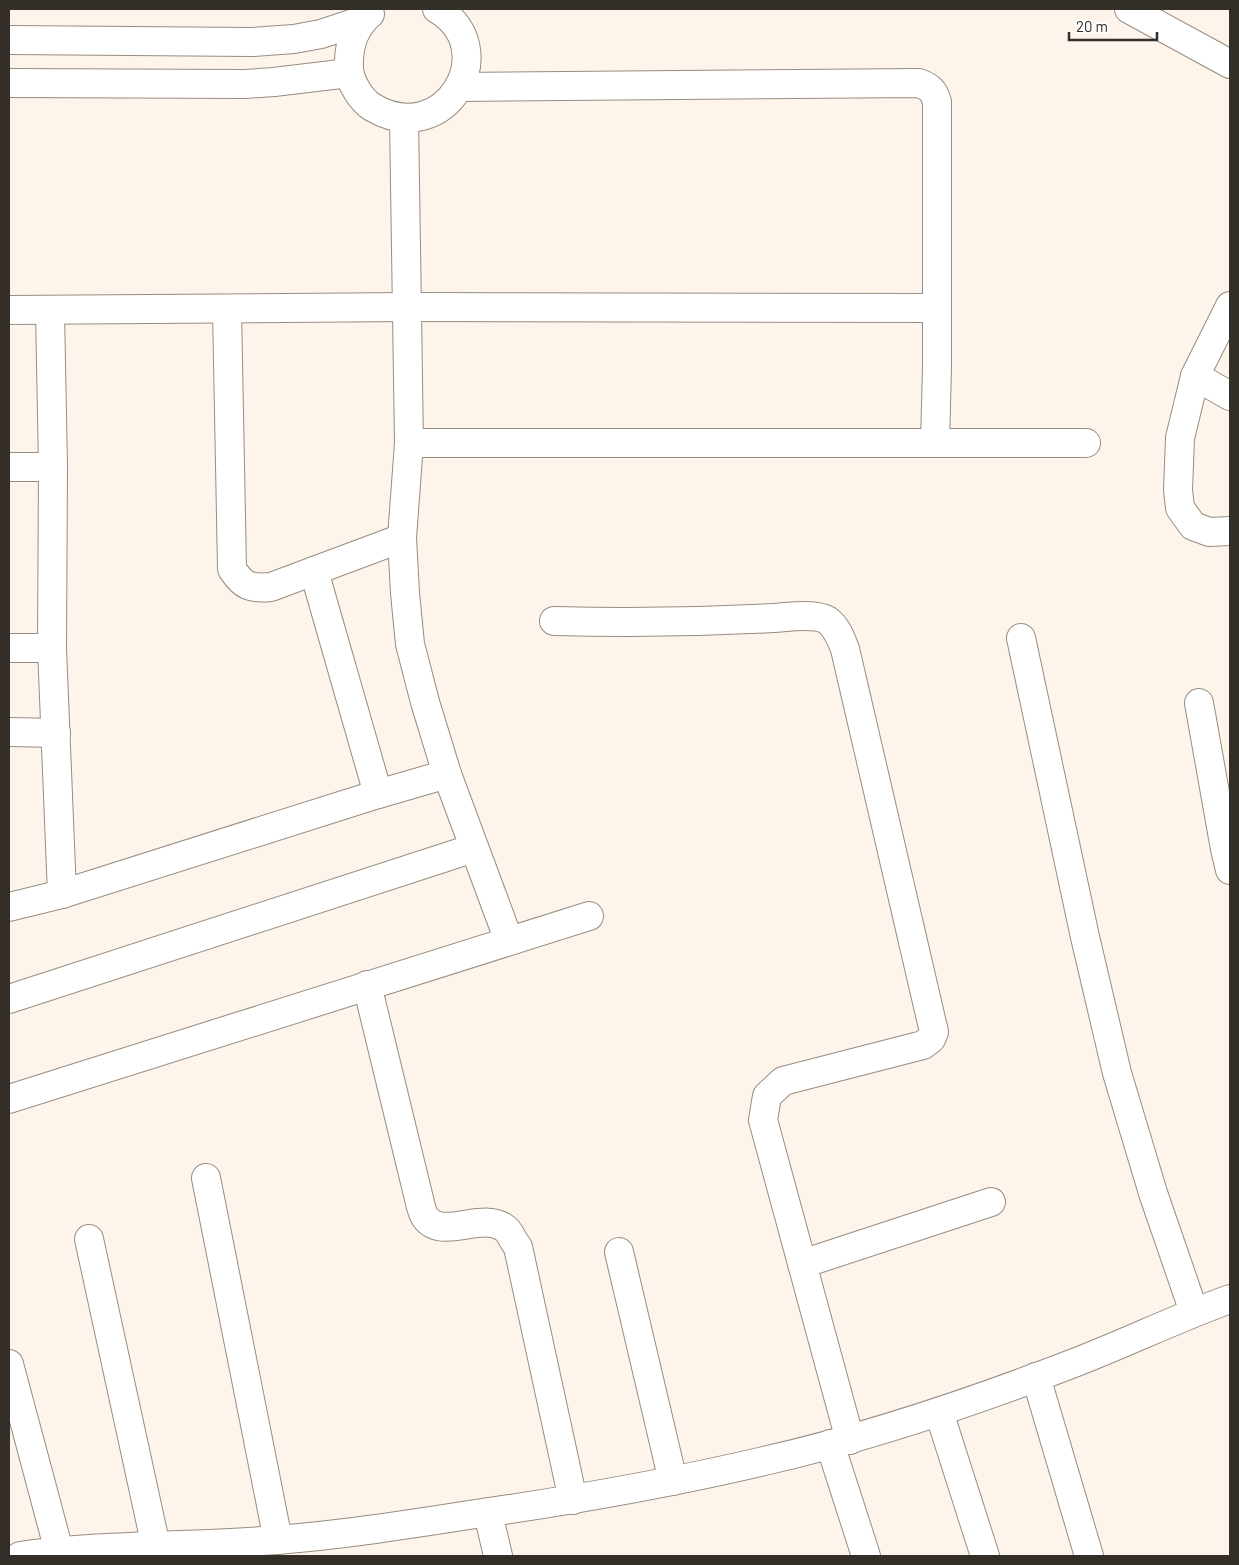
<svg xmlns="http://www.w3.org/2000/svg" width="1239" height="1565" font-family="Barlow,sans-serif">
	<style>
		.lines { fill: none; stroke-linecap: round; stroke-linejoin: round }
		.street-casing { stroke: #998c7e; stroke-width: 30 }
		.primary-casing { stroke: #998c7e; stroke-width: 30 }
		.street { stroke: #fff; stroke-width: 28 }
		.primary { stroke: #fff; stroke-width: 28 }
	</style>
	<rect width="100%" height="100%" fill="#fdf4eb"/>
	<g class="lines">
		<!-- street casing -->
		<g class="street-casing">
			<g id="street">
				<path d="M 370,14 C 353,28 348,48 349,69 C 350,82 361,100 372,107 C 446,151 504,48 437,9"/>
				<polyline points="9,40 252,42 294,39 321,34 363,20"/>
				<polyline points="9,83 245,84 274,82 349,73"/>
				<path d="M 459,87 L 919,83 C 930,87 934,91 937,102 L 937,367 L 935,443"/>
				<polyline points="404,118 409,443 402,538 405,593 410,644 425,702 447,774 509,941"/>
				<polyline points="1230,306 1195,376 1180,438 1178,490 1180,508 1193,526 1209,532 1230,531"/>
				<path d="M 227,309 L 232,569 C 243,586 250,589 271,587 L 402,538"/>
				<polyline points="9,310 408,307 937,308"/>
				<polyline points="50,311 53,467 52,648 62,894"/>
				<polyline points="1195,376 1230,396"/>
				<polyline points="409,443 1086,443"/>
				<polyline points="9,467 53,467"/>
				<polyline points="314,571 378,794"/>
				<path d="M 554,621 C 627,623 701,622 774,618 C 789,617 815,613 827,620 C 837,627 841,639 845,649 L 934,1032 L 931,1039 L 923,1045 L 783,1081 L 767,1096 L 763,1120 L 850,1440"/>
				<polyline points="1021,638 1085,937 1117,1073 1153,1193 1194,1312"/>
				<polyline points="9,648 52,648"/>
				<polyline points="1199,703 1225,849 1230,870"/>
				<polyline points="9,732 56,733"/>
				<polyline points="9,907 62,894 378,794 447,774"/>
				<path d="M 367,985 L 421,1207 C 422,1210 423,1214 425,1217 C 442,1242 485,1209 507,1230 C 511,1235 514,1242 518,1247 L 573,1500"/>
				<polyline points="9,999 474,848"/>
				<polyline points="9,1099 589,916"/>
				<polyline points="206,1178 278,1540"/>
				<polyline points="89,1239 158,1556"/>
				<polyline points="619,1252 673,1481"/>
				<polyline points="802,1264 991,1202"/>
				<polyline points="9,1364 59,1551"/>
				<polyline points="1036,1377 1089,1556"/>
				<polyline points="939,1412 985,1556"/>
				<polyline points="830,1444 866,1556"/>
				<polyline points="488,1513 498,1556"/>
				<path d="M 20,1556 C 105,1544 191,1547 276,1540 C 341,1535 405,1525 469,1515 C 568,1501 666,1484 764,1461 C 870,1437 973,1402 1074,1363 C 1126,1343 1177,1318 1230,1299"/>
			</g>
		</g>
		<!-- primary casing -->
		<g class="primary-casing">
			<polyline id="primary" points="1129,9 1230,64"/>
		</g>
		<!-- street -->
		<use href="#street" class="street"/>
		<!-- primary -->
		<use href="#primary" class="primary"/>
	</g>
	<!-- border -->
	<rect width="1239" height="1565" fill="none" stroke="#342e29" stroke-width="20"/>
	<!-- scale -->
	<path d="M1069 32v8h88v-8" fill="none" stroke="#342e29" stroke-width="2.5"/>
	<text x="1076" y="32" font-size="15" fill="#342e29" stroke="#ffffff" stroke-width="4" paint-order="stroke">20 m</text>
</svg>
